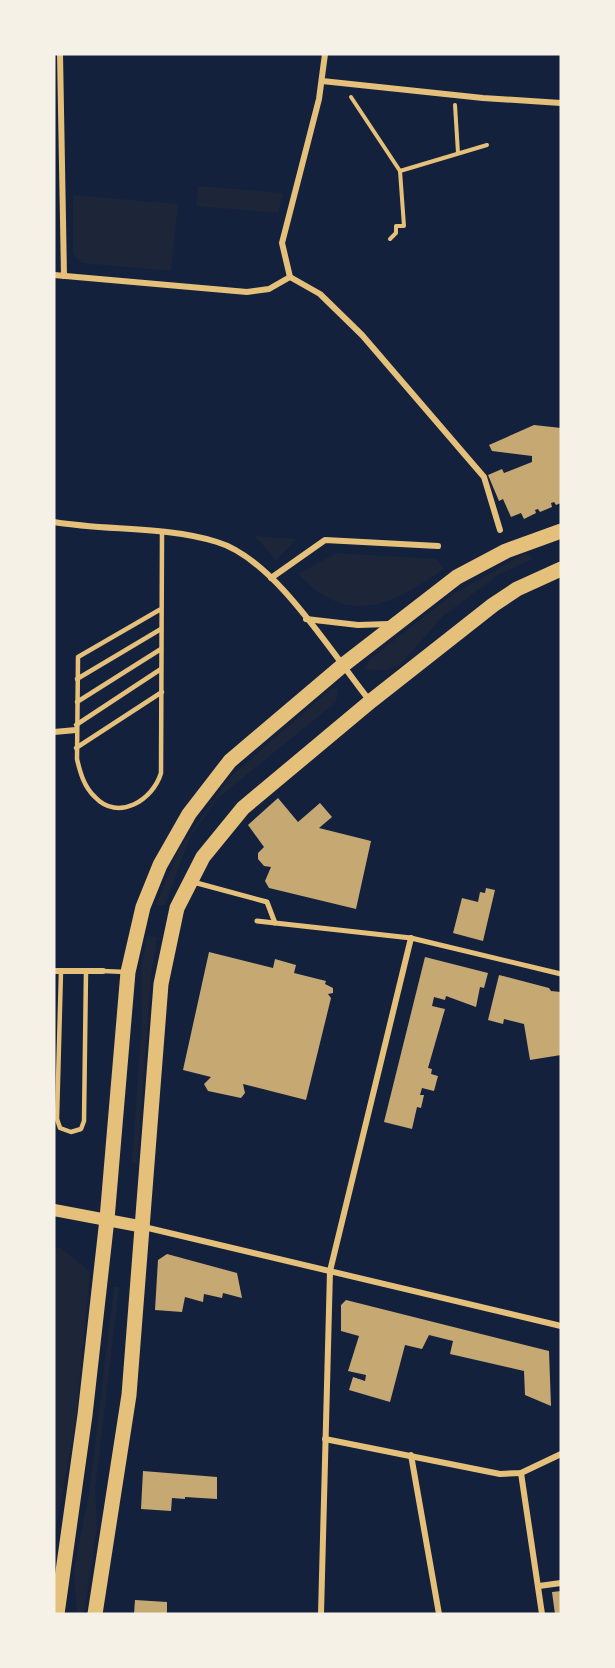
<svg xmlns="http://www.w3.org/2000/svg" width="615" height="1668" font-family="'Fira Sans',sans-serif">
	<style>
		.green { fill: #1d2539 }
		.building { fill: #c6a872 }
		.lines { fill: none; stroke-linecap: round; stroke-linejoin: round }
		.path { stroke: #e5c07b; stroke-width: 4 }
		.service { stroke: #e5c07b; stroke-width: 4.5 }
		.pedestrian { stroke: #e5c07b; stroke-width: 5 }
		.minor { stroke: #e5c07b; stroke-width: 6 }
		.secondary { stroke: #e5c07b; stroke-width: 12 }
		.primary { stroke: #e5c07b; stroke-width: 15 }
	</style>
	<rect width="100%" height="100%" fill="#14213d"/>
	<!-- green -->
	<g class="green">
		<polygon points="198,186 283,193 278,213 196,206"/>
		<polygon points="73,195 178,204 171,271 82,263 73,253"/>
		<polygon points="255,536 297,539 276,560"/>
		<path d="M 336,553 L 436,559 L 444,569 C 391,605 350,628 298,574 Z"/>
		<polygon points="526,553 533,559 498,575 443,616 400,665 382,671 365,669 370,659 452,595"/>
		<polygon points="331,689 338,689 336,702 218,798 190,837 165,905 156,905 179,849 229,778"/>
		<polygon points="147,936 157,937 151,976 137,1163 132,1163 142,1022 141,972"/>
		<polygon points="54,1247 61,1248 90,1272 76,1420 54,1537"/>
		<polygon points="114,1287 119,1287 95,1489 97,1527 84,1614 77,1614 74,1570 89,1494"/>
	</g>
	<!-- building -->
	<g class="building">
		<polygon points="534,425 561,428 561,503 556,505 554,502 551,503 552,507 540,512 538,509 535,510 536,513 524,519 521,513 511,517 503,499 499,501 488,475 502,469 504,473 532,462 532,456 492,451 489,445"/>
		<polygon points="278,798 298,822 320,803 332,817 319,828 371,841 356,909 269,888 265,881 271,867 264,866 258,859 258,853 264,847 248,825"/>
		<polygon points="486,888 495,890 483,941 453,933 462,898 478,902 480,892 485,893"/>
		<polygon points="209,952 273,968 275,959 296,965 294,973 326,981 325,984 333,988 333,993 328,994 331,998 306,1100 243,1084 245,1093 241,1098 208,1091 204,1084 211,1077 183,1070"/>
		<polygon points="425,957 488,973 484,988 480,987 476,1007 446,996 445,1000 434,997 432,1006 445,1009 428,1068 432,1069 431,1074 438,1076 434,1091 422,1088 420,1095 424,1095 421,1108 417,1107 412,1129 384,1122"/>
		<polygon points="499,975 549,988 551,991 561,992 561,1055 530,1060 524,1024 504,1019 503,1024 488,1020"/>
		<polygon points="167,1254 237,1273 242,1298 223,1293 222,1298 204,1294 203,1302 185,1297 182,1312 155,1310 158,1260"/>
		<polygon points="346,1300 549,1351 551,1406 525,1395 524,1371 450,1354 453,1341 429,1335 422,1349 405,1345 390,1402 349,1390 353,1377 365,1381 366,1375 348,1371 359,1336 341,1331 341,1305"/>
		<polygon points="143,1471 217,1477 217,1499 185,1497 185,1499 172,1498 171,1511 141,1509"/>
		<polygon points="561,1591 561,1614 555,1614 552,1592"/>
		<polygon points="135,1600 167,1602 167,1614 134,1614"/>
	</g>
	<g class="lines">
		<!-- path -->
		<g class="path">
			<polyline points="351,97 400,171 404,226 396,226 396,233 390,239"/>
			<polyline points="455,105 458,153"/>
			<polyline points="400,171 487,145"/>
		</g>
		<!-- service -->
		<g class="service">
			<path d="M 161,609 L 78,657 L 77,759 C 80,772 84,787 95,797 C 118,822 153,800 161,773 L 162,532"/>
			<polyline points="77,679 161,629"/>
			<polyline points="77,702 161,649"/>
			<polyline points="76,725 161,669"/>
			<polyline points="76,748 162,692"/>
			<polyline points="61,971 57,1119 60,1128 71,1132 81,1129 84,1121 86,971"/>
			<polyline points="103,971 125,972"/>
		</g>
		<!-- pedestrian -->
		<g class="pedestrian">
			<polyline points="193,882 267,902 275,923"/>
			<polyline points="257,921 411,938 561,974"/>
		</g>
		<!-- minor -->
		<g class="minor">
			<polyline points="60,54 64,276"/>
			<polyline points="322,81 483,98 561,103"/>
			<polyline points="54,275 247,292 269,289 290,277"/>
			<polyline points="290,277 320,294 362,335 484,477 500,530"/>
			<polyline points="290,277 282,243 319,99 325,54"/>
			<path d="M 54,522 C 107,531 165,526 217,542 C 275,559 332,654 370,701"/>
			<polyline points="271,578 325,540 438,546"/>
			<polyline points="306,619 358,625 389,624"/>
			<polyline points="54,732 76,730"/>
			<polyline points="54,971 103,971"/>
			<polyline points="144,1227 561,1326"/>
			<polyline points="325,1439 500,1474 521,1473 561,1454"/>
			<polyline points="411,1455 439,1614"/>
			<polyline points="521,1473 542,1614"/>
			<polyline points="539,1586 561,1583"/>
			<polyline points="321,1614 330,1271 411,938"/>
		</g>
		<!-- secondary -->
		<polyline class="secondary" points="54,1210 144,1227"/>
		<!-- primary -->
		<g class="primary">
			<polyline points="57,1614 85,1415 107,1219 128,972 143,907 160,865 189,814 230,761 342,666 457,577 506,551 561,531"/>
			<polyline points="95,1614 129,1395 161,984 177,908 203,857 243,808 371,701 493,605 517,589 561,569"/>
		</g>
	</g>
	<!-- border -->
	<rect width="615" height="1668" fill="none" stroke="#f6f1e7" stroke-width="111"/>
</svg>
